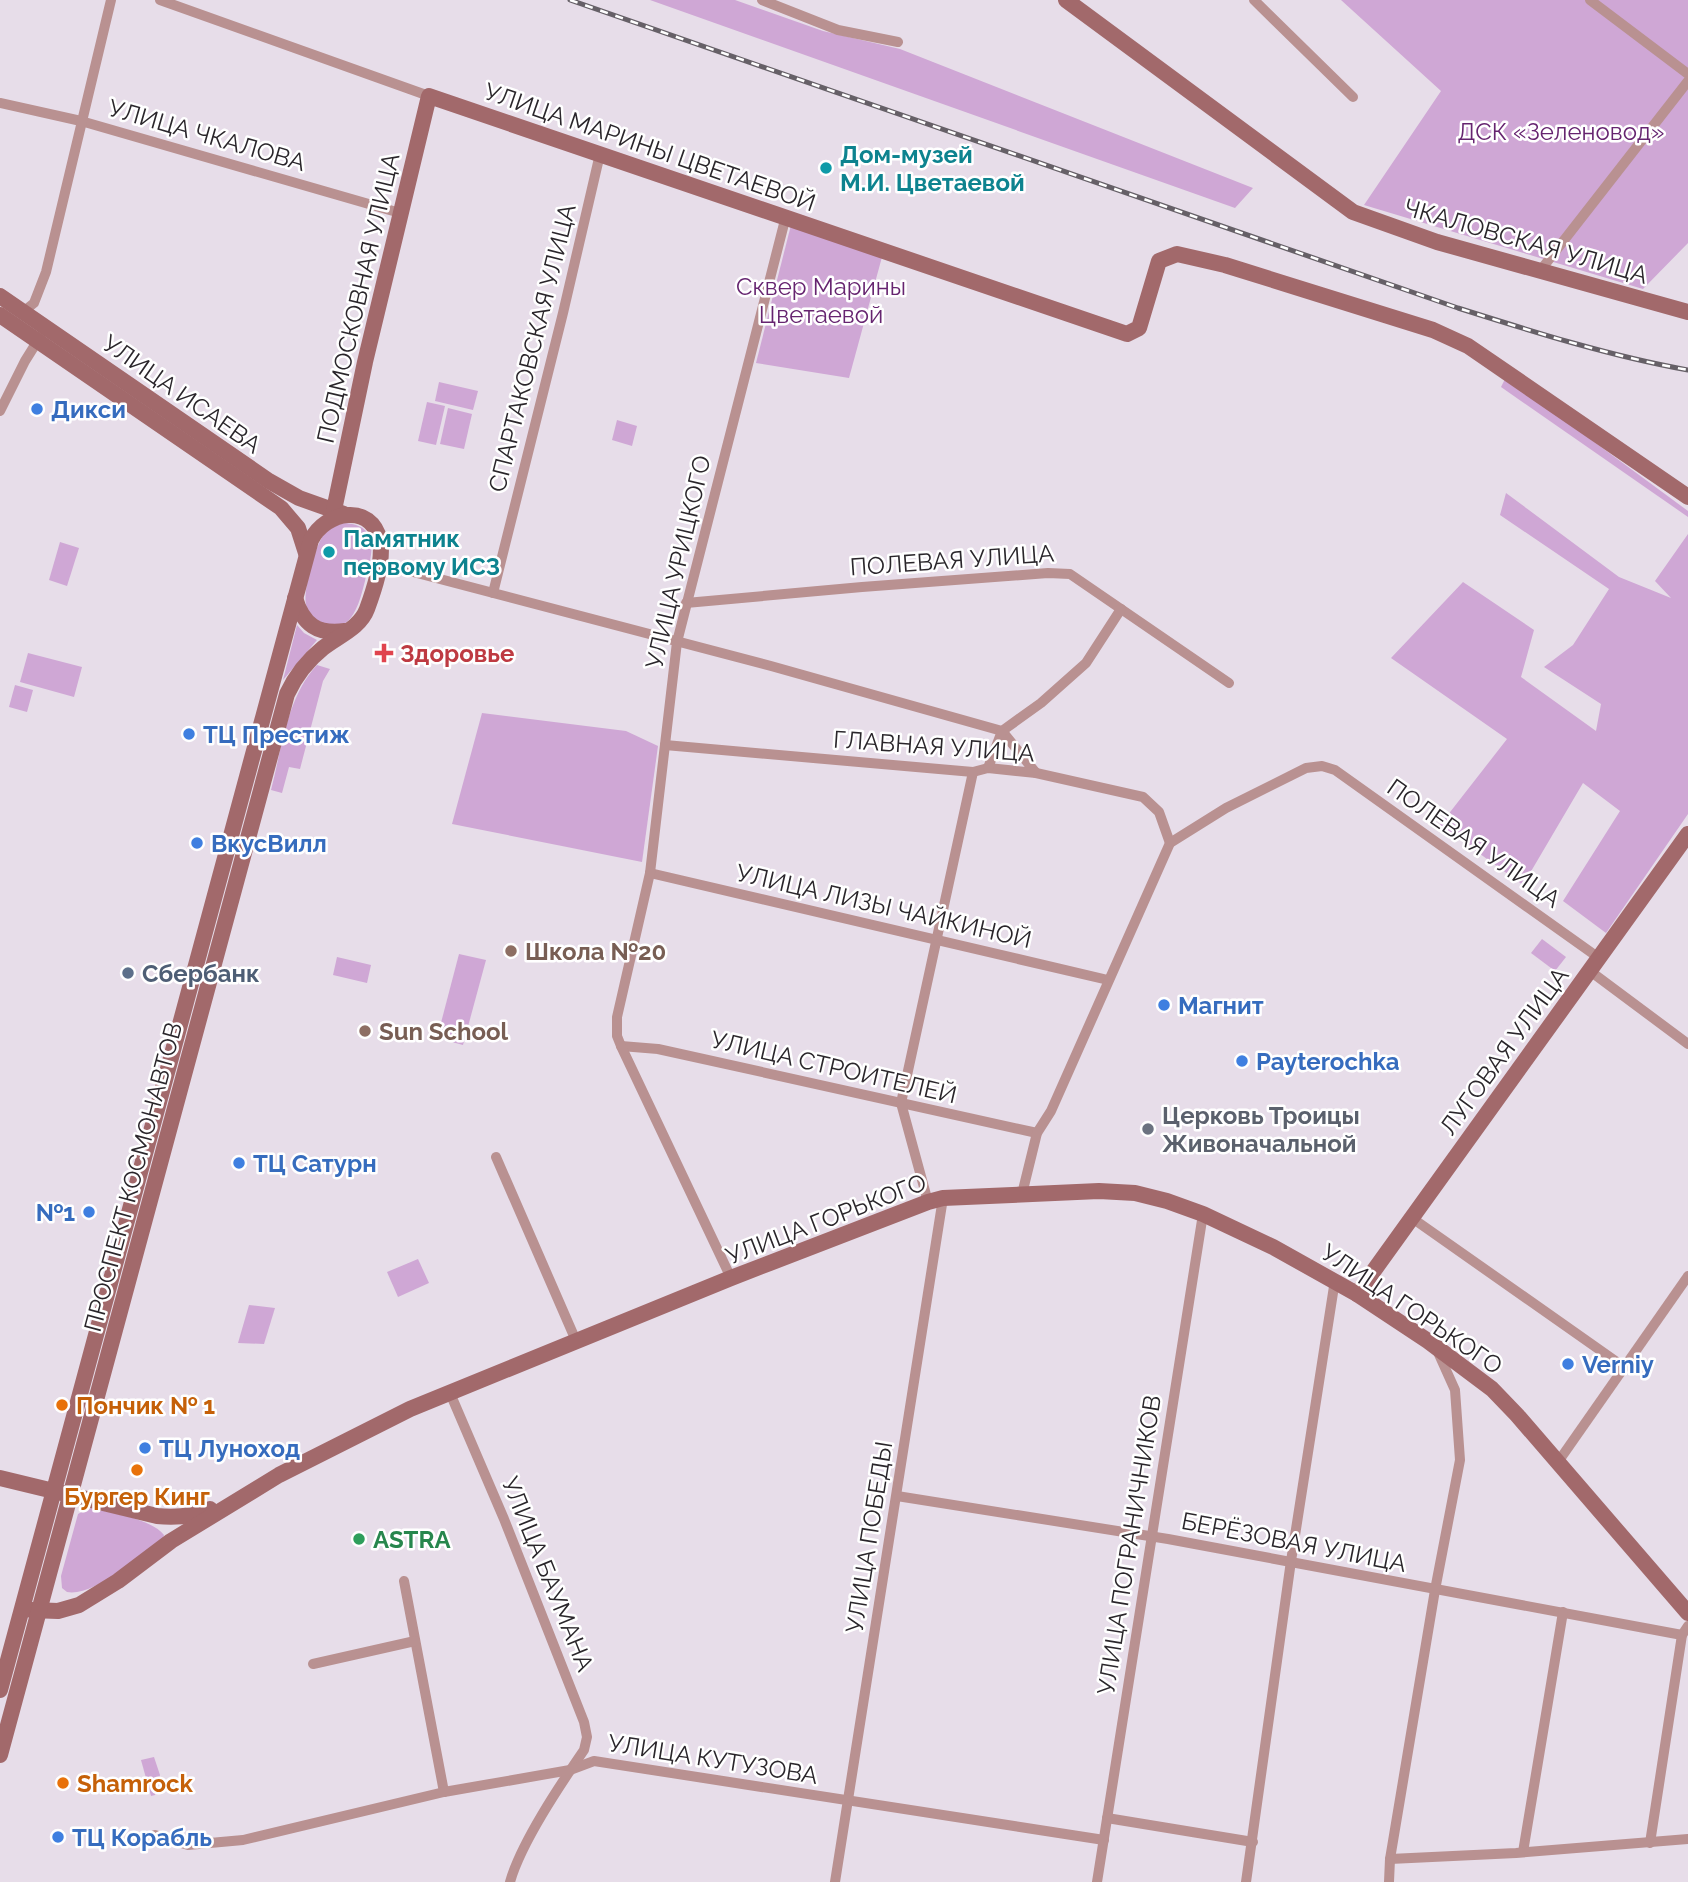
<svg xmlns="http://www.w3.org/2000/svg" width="1688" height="1882" font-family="Raleway,sans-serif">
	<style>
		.green { fill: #cfa7d5 }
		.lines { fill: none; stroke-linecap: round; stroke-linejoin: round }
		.street { stroke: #b99191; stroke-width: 10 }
		.secondary { stroke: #a2696b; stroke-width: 16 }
		.rail-casing { stroke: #666067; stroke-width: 5 }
		.rail { stroke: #fff; stroke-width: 2.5; stroke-dasharray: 8; stroke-linecap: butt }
		.culture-dot { fill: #0f9aa8; stroke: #fff; stroke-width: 2.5 }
		.shop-dot { fill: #3f7fe0; stroke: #fff; stroke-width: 2.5 }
		.health-dot { fill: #e0444e; stroke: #fff; stroke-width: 2.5 }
		.education-dot { fill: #8d6e63; stroke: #fff; stroke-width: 2.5 }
		.service-dot { fill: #5c6f8a; stroke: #fff; stroke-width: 2.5 }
		.worship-dot { fill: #6b7280; stroke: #fff; stroke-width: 2.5 }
		.food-dot { fill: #e8710a; stroke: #fff; stroke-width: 2.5 }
		.leisure-dot { fill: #2e9e5b; stroke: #fff; stroke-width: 2.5 }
		.labels { text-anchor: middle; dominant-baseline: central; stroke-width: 5; stroke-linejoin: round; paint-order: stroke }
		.park-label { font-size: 24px; fill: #662470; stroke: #fff }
		.street-label { font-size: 24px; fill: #2a262b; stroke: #fff }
		.culture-label { font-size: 24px; font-weight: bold; fill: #0d838f; stroke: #fff; text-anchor: start }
		.shop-label { font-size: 24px; font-weight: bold; fill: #366cbe; stroke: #fff; text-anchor: start }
		.health-label { font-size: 24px; font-weight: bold; fill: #be3a42; stroke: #fff; text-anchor: start }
		.education-label { font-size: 24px; font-weight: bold; fill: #785e54; stroke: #fff; text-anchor: start }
		.service-label { font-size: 24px; font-weight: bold; fill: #4e5e75; stroke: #fff; text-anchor: start }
		.worship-label { font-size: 24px; font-weight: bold; fill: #5b616d; stroke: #fff; text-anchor: start }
		.food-label { font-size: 24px; font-weight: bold; fill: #c56008; stroke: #fff; text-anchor: start }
		.leisure-label { font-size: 24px; font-weight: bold; fill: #27864d; stroke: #fff; text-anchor: start }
	</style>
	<rect width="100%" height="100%" fill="#e7dde9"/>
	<!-- green -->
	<g class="green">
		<polygon points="650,0 735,0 823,31 900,49 1253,188 1235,208"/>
		<polygon points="1341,0 1688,0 1688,243 1643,289 1364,205 1441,91"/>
		<polygon points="791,225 882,257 849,378 756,363"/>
		<polygon points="1506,377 1688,511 1688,517 1501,387"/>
		<polygon points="439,382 478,391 473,410 435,401"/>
		<polygon points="427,402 445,406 436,445 418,441"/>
		<polygon points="448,408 472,414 464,449 440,444"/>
		<polygon points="617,420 637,426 632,446 612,440"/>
		<polygon points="1506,493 1619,577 1671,598 1655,581 1688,534 1688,814 1606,933 1563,901 1620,811 1583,783 1523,885 1440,825 1507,739 1391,658 1463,582 1534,630 1521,677 1596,731 1601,704 1544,667 1573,645 1609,589 1500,515"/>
		<path d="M 344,523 C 382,525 372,556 365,581 C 359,604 351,640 318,621 C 312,618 307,611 306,604 C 303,588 316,539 329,528 C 333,525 339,524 344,523 Z"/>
		<polygon points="60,542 79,548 67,586 49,580"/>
		<polygon points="297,625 304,633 317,640 283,680"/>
		<polygon points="28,653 82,667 74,697 20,682"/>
		<path d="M 317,665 L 330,669 L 323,681 L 300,769 L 289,767 L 282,793 L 271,790 C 282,748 287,697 317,665 Z"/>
		<polygon points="15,685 33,690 27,712 9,707"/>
		<polygon points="482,713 626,731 658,746 642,862 452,824"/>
		<polygon points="1542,939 1566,957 1555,971 1531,953"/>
		<polygon points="459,954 486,960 463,1045 437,1038"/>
		<polygon points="337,957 371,965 367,983 333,975"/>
		<polygon points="418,1259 429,1283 398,1297 387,1272"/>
		<polygon points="249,1305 275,1308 264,1344 238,1343"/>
		<path d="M 89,1508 C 109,1512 152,1519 164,1535 L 163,1538 C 141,1554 95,1597 67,1592 L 62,1588 L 61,1576 L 78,1514 Z"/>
		<polygon points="154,1757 160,1775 155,1795 151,1796 141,1760"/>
	</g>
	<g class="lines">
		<!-- street -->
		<g class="street">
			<polyline points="160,0 429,96"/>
			<polyline points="762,0 838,30 898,42"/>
			<polyline points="1254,0 1353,97"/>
			<polyline points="1590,0 1688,74"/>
			<polyline points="0,103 81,121 400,213"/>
			<polyline points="1540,271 1688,81"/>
			<polyline points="23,312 34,303 46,272 111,0"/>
			<polyline points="0,411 25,361 40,337"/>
			<polyline points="379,563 771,666 1002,731 1036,773"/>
			<polyline points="493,593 563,313 600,154"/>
			<polyline points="686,603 862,587 1048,573 1070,574 1229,683"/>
			<polyline points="665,745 973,772 988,768 1036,773 1143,797 1159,812 1170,843"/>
			<polyline points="988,768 1002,731 1041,703 1086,663 1121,609"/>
			<polyline points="650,873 1108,980"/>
			<polyline points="1590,971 1688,1044"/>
			<polyline points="621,1046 658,1049 1037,1133"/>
			<polyline points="496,1157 577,1343"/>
			<polyline points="1022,1194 1037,1133 1051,1111 1170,843 1226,808 1306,768 1322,766 1335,770 1599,958"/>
			<polyline points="928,1202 901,1103 973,772"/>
			<polyline points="1412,1218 1624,1367"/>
			<polyline points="731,1278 621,1046 617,1036 617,1017 650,873 677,642 786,216"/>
			<path d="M 450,1393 L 504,1519 L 584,1722 L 587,1737 L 584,1750 C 560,1785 521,1843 510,1882"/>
			<polyline points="1558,1462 1688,1276"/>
			<polyline points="897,1496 1168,1539 1682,1635"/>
			<polyline points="404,1581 444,1792"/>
			<polyline points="313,1664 415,1641"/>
			<polyline points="1107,1818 1253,1842"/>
			<polyline points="155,1835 188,1845 243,1840 444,1792 570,1770 594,1761 1104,1840"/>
			<polyline points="1650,1843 1682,1635 1688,1626"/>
			<polyline points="1523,1852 1563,1612"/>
			<polyline points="1390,1859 1516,1853 1688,1839"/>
			<polyline points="835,1882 943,1198"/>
			<polyline points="1097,1882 1203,1214"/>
			<polyline points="1246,1882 1291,1561 1335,1280"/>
			<polyline points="1389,1882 1390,1859 1435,1590 1460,1460 1455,1390 1437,1350"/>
		</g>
		<!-- secondary -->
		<g class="secondary">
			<polyline points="1066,0 1353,212 1437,242 1688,312"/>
			<polyline points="0,296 269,481 299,498 344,514"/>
			<polyline points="0,315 281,508 298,528 306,553"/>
			<polyline points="334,510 365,362 429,96 1127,334 1139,328 1159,261 1177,254 1225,265 1433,330 1468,346 1688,497"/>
			<path d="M 295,598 C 303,625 318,635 345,631"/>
			<polyline points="1357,1294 1688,834"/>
			<path d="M 0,1478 L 157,1516 C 176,1518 192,1517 210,1509"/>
			<polyline points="31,1610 58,1611 79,1605 118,1581 171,1541 279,1475 410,1409 731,1278 928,1202 943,1198 1099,1191 1135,1193 1167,1201 1203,1214 1273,1247 1357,1294 1428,1341 1492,1389 1517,1415 1688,1613"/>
			<path d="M 0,1690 L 311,540 C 326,511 371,502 380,541 C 384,561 374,590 367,609 C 360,628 338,636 323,648 C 308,660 295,677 287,694 L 0,1755"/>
		</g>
		<!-- rail casing -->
		<g class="rail-casing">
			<path id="rail" d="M 570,0 L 1458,308 C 1534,332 1610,356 1688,370"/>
		</g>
		<!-- rail -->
		<use href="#rail" class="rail"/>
	</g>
	<!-- markers -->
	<g class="culture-dot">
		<circle cx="826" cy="168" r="7"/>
		<circle cx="329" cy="552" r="7"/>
	</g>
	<g class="shop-dot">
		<circle cx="37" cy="409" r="7"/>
		<circle cx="189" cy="734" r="7"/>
		<circle cx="197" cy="843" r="7"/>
		<circle cx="1164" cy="1005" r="7"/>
		<circle cx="1242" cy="1061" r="7"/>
		<circle cx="239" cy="1163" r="7"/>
		<circle cx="89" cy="1212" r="7"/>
		<circle cx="1568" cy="1364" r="7"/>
		<circle cx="145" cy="1448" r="7"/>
		<circle cx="58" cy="1837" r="7"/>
	</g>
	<path class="health-dot" d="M380.5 642.5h7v7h7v7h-7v7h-7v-7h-7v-7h7z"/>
	<g class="education-dot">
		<circle cx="511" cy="951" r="7"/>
		<circle cx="365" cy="1031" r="7"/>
	</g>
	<circle class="service-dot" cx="128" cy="973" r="7"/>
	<circle class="worship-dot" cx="1148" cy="1129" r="7"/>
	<g class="food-dot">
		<circle cx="62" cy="1405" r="7"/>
		<circle cx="137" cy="1470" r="7"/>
		<circle cx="63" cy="1783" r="7"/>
	</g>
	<circle class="leisure-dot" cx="359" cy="1539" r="7"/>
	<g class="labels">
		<!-- park labels -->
		<g class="park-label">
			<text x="1561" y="131">ДСК «Зеленовод»</text>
			<text x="821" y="286">Сквер Марины<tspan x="821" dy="28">Цветаевой</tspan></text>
		</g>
		<!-- street labels -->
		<g class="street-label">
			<text transform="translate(207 135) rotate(16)">УЛИЦА ЧКАЛОВА</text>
			<text transform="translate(650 147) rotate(19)">УЛИЦА МАРИНЫ ЦВЕТАЕВОЙ</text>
			<text transform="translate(1526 241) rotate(16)">ЧКАЛОВСКАЯ УЛИЦА</text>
			<text transform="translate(358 298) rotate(-77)">ПОДМОСКОВНАЯ УЛИЦА</text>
			<text transform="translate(532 348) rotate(-76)">СПАРТАКОВСКАЯ УЛИЦА</text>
			<text transform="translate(182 394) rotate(35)">УЛИЦА ИСАЕВА</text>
			<text transform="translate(952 560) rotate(-4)">ПОЛЕВАЯ УЛИЦА</text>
			<text transform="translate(678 562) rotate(-77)">УЛИЦА УРИЦКОГО</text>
			<text transform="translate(934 746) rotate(4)">ГЛАВНАЯ УЛИЦА</text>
			<text transform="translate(1474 843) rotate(35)">ПОЛЕВАЯ УЛИЦА</text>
			<text transform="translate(884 906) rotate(13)">УЛИЦА ЛИЗЫ ЧАЙКИНОЙ</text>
			<text transform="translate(1504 1051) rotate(-54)">ЛУГОВАЯ УЛИЦА</text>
			<text transform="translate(834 1067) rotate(13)">УЛИЦА СТРОИТЕЛЕЙ</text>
			<text transform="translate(133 1177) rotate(-75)">ПРОСПЕКТ КОСМОНАВТОВ</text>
			<text transform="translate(826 1219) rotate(-21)">УЛИЦА ГОРЬКОГО</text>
			<text transform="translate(1412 1309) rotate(34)">УЛИЦА ГОРЬКОГО</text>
			<text transform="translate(869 1537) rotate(-81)">УЛИЦА ПОБЕДЫ</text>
			<text transform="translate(1294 1542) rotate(11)">БЕРЁЗОВАЯ УЛИЦА</text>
			<text transform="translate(1129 1545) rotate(-81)">УЛИЦА ПОГРАНИЧНИКОВ</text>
			<text transform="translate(548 1574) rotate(68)">УЛИЦА БАУМАНА</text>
			<text transform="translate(713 1759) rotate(9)">УЛИЦА КУТУЗОВА</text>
		</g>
		<!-- culture labels -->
		<g class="culture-label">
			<text x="840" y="154">Дом-музей<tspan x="840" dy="28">М.И. Цветаевой</tspan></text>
			<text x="343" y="538">Памятник<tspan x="343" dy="28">первому ИСЗ</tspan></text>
		</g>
		<!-- shop labels -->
		<g class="shop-label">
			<text x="51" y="409">Дикси</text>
			<text x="203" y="734">ТЦ Престиж</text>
			<text x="211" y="843">ВкусВилл</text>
			<text x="1178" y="1005">Магнит</text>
			<text x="1256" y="1061">Payterochka</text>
			<text x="253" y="1163">ТЦ Сатурн</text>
			<text x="75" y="1212" text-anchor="end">№1</text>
			<text x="1582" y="1364">Verniy</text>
			<text x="159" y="1448">ТЦ Луноход</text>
			<text x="72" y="1837">ТЦ Корабль</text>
		</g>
		<!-- health labels -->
		<g class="health-label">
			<text x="400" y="653">Здоровье</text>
		</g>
		<!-- education labels -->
		<g class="education-label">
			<text x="525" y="951">Школа №20</text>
			<text x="379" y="1031">Sun School</text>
		</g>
		<!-- service labels -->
		<g class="service-label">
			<text x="142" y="973">Сбербанк</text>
		</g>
		<!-- worship labels -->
		<g class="worship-label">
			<text x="1162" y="1115">Церковь Троицы<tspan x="1162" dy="28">Живоначальной</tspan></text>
		</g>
		<!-- food labels -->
		<g class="food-label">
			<text x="76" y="1405">Пончик № 1</text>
			<text x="137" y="1496" text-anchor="middle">Бургер Кинг</text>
			<text x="77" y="1783">Shamrock</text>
		</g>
		<!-- leisure labels -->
		<g class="leisure-label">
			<text x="373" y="1539">ASTRA</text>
		</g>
	</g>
</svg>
